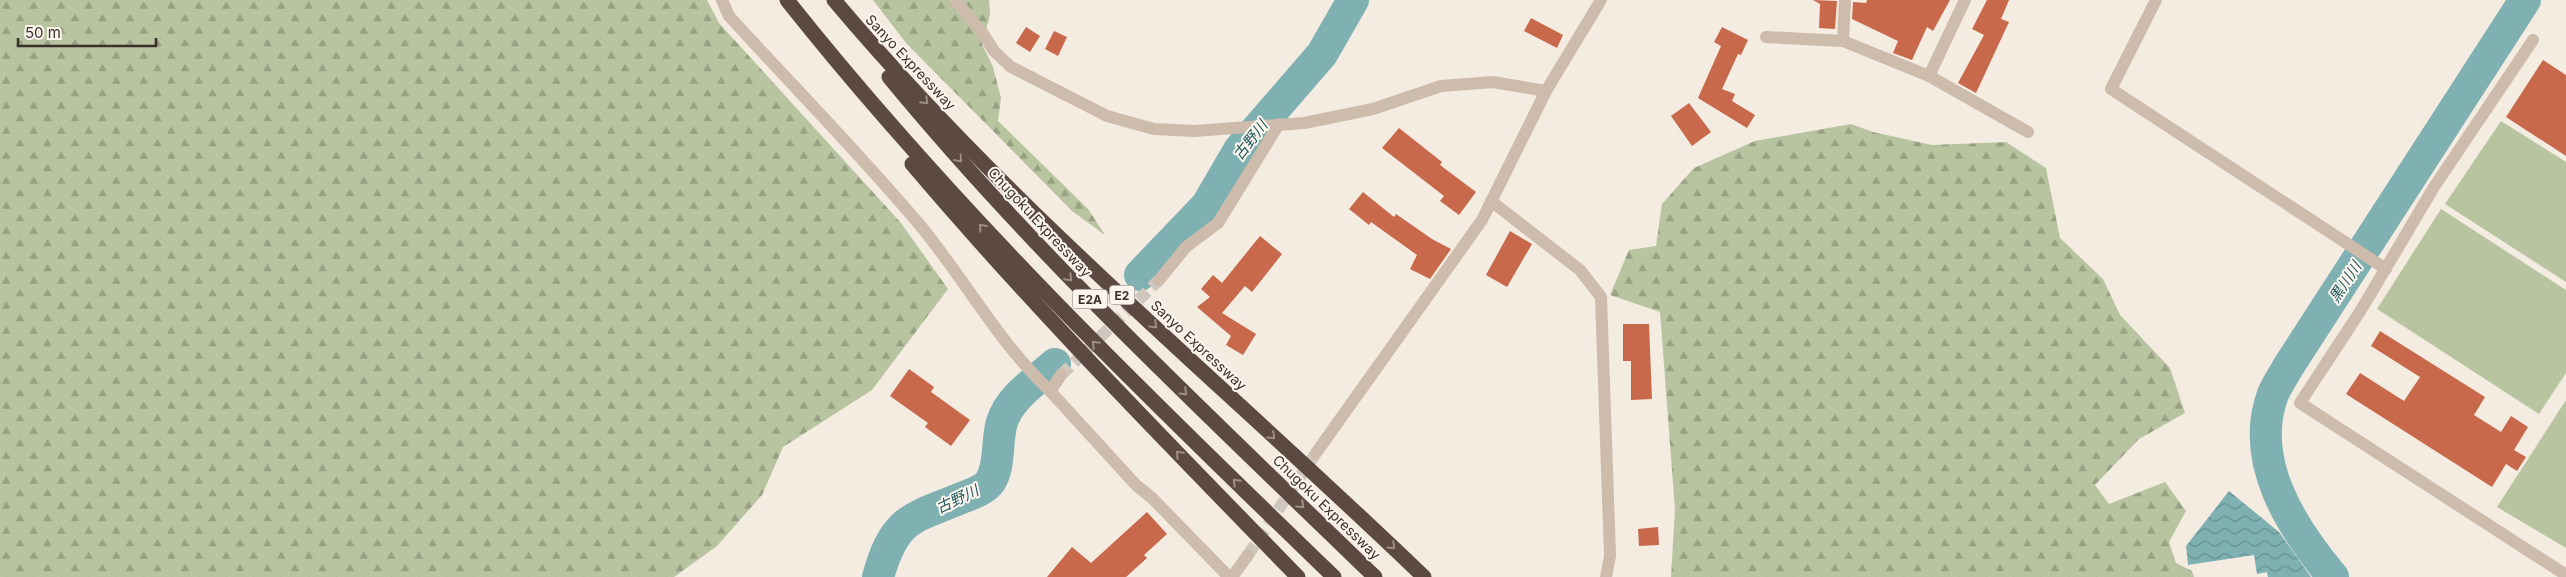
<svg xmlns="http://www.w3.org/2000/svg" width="2566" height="577" font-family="Inter,'Noto Sans JP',sans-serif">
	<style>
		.forest { fill: url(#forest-firs) }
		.pitch { fill: #b8c4a0 }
		.water { fill: url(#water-waves) }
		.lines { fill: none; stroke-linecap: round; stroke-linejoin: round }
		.river { stroke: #7fb0b2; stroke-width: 32 }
		.building { fill: #c8694b }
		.minor-tunnel { stroke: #cfc6bd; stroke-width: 12; stroke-dasharray: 12 6; stroke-linecap: butt }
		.minor { stroke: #cdbbac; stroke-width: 12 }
		.highway { stroke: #5c4a42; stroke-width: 15 }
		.oneway { stroke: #9c8e87 }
		.labels { text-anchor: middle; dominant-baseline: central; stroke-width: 4; stroke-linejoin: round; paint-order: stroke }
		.shield { fill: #fbf5ee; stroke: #756b66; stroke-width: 1 }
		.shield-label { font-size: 12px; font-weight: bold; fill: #3b302b }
		.street-label { font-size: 14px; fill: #3b302b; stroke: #fbf5ee }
		.water-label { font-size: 15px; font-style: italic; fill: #1f5a5e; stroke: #fbf5ee }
	</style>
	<defs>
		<pattern id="forest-firs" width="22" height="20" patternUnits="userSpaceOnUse" patternTransform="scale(1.25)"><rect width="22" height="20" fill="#b8c4a0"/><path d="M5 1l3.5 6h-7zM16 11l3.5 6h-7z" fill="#97a083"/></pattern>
		<pattern id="water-waves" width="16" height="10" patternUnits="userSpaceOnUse" patternTransform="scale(1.25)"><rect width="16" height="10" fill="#7fb0b2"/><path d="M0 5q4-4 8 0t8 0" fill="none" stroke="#699091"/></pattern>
	</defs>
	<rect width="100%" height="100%" fill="#f4ebe1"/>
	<!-- forest -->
	<g class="forest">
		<polygon points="0,0 707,0 719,23 901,223 948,289 872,390 783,447 762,495 717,546 674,577 0,577"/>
		<polygon points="873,0 989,0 990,15 982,44 993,67 1001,98 998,121 1088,209 1105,235 1072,211 906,43"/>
		<polygon points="1851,124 1873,132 1932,145 2006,142 2046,168 2060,238 2103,279 2120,315 2170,368 2185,413 2139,439 2095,485 2109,504 2165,482 2186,511 2169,542 2176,563 2192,571 2194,577 1671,577 1675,510 1660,312 1610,295 1629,250 1656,246 1662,204 1694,168 1755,141"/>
	</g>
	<!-- pitch -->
	<g class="pitch">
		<polygon points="2501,121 2566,162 2566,282 2445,204"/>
		<polygon points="2441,209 2566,290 2566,373 2539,414 2377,309"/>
		<polygon points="2566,400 2566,548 2497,507"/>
	</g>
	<!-- water -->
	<polygon class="water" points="2229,491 2279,532 2311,577 2268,577 2267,572 2257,574 2254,555 2188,565 2186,546"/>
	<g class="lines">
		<!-- river -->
		<g class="river">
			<polyline points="1140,275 1207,205 1239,150 1322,54 1353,0"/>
			<path d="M 878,577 C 895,517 911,519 964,497 C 972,494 985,489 990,482 C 1001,465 996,441 1002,422 C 1010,397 1036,381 1055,364"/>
			<path d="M 2333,577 C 2292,528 2248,461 2273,394 C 2277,385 2283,376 2288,367 L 2525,0"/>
		</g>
	</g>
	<!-- building -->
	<g class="building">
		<polygon points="1813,0 1837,1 1835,29 1819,28 1820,4"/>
		<polygon points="1867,0 1950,0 1933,31 1927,27 1912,60 1893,53 1898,41 1852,19 1853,2 1866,3"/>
		<polygon points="1987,0 2009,0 2001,19 2009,22 1976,93 1958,83 1984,35 1972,29"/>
		<polygon points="1531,18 1563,35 1557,48 1524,31"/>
		<polygon points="1026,27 1040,36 1030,52 1016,43"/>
		<polygon points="1722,27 1748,40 1741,55 1738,54 1722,89 1735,94 1732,101 1755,115 1747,128 1698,98 1721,46 1714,42"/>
		<polygon points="1054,31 1067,37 1058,56 1045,49"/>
		<polygon points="2543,60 2566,75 2566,156 2506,117"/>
		<polygon points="1689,103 1711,132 1692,146 1671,116"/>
		<polygon points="1399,128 1442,162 1440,165 1476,192 1459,215 1440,201 1444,196 1382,148"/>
		<polygon points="1363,192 1394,217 1396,214 1432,239 1451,249 1430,279 1410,269 1417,255 1371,222 1369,225 1349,209"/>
		<polygon points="1510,231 1532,244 1507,287 1486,275"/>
		<polygon points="1260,236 1282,254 1252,292 1245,286 1222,313 1256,334 1243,355 1226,345 1231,336 1197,307 1210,297 1201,289 1213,275 1222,283"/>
		<polygon points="1623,324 1649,324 1652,399 1631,400 1631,361 1623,361"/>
		<polygon points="2380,331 2485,397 2474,415 2501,432 2511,416 2528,427 2514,450 2526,457 2517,471 2506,464 2492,487 2346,394 2360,373 2404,401 2420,377 2371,346"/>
		<polygon points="909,369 934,387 931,392 970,420 951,446 925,427 928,423 890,396"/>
		<polygon points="1147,512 1167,534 1144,555 1147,558 1126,577 1047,577 1072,547 1091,563"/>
		<polygon points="1658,527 1659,545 1639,546 1638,529"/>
	</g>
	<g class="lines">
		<!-- minor-tunnel -->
		<g class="minor-tunnel">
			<polyline points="1061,375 1159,280"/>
			<polyline points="1248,555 1316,453"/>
		</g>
		<!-- minor -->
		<g class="minor">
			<path d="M 722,0 L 729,16 C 792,85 858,152 919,224 C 964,278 998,342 1050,391"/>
			<polyline points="955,0 982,32 994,51 1011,67 1107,116 1154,129 1194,131 1304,123 1373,109 1441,86 1493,82 1546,91"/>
			<polyline points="1965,0 1929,76 2028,132"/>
			<polyline points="2156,0 2111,89 2386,269"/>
			<polyline points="1766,37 1843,41 1929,76"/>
			<polyline points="2533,40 2434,187 2361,310 2300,403 2566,575"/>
			<polyline points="1843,41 1845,0"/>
			<polyline points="1491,201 1580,270 1601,297 1610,556 1606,577"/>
			<polyline points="1159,280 1186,247 1218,223 1279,124"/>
			<polyline points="1061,375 1050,391 1136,485 1152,498 1229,577"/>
			<polyline points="1316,453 1482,220 1546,91 1601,0"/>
			<polyline points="1232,577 1248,555"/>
		</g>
		<!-- highway -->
		<g class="highway">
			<path d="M 787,0 C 952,208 1143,393 1334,577"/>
			<path d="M 834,0 C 1011,211 1226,386 1424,577"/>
			<path d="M 889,77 C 1037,257 1208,415 1375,577"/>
			<path d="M 912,164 C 1034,308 1167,442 1298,577"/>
		</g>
	</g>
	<!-- one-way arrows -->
	<defs><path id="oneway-chevron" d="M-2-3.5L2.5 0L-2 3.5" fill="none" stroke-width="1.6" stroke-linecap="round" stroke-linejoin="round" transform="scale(1.25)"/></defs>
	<g class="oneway">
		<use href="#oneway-chevron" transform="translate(925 101) rotate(46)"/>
		<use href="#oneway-chevron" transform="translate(959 159) rotate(49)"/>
		<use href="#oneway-chevron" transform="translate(982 227) rotate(-132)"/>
		<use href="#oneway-chevron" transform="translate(1069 278) rotate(46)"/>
		<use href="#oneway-chevron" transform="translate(1154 325) rotate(43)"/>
		<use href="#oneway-chevron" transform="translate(1095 344) rotate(-135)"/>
		<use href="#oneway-chevron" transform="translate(1184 392) rotate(44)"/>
		<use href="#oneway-chevron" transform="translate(1272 436) rotate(43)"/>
		<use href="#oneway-chevron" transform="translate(1179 454) rotate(-134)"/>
		<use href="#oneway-chevron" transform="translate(1236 482) rotate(-135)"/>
		<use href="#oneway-chevron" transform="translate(1301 505) rotate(44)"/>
		<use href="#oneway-chevron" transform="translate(1392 546) rotate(44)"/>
	</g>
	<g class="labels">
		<!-- shield labels -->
		<g class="shield">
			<rect x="1109.5" y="285.5" width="25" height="19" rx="4"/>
			<rect x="1072.5" y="289.5" width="35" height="19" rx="4"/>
		</g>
		<g class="shield-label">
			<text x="1122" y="295">E2</text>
			<text x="1090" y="299">E2A</text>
		</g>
		<!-- street labels -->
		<g class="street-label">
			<text transform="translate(911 62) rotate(47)">Sanyo Expressway</text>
			<text transform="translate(1040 222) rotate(47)">Chugoku Expressway</text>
			<text transform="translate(1199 345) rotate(43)">Sanyo Expressway</text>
			<text transform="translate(1327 507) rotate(44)">Chugoku Expressway</text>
		</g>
		<!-- water labels -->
		<g class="water-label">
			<text transform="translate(1250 140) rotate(-52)">古野川</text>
			<text transform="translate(2345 282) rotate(-57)">黒川川</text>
			<text transform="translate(957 499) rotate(-26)">古野川</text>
		</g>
	</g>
	<!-- scale -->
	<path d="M18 38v8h138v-8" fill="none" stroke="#3b302b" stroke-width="2.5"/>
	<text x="25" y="38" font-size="15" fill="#3b302b" stroke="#fbf5ee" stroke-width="4" paint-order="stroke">50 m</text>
</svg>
